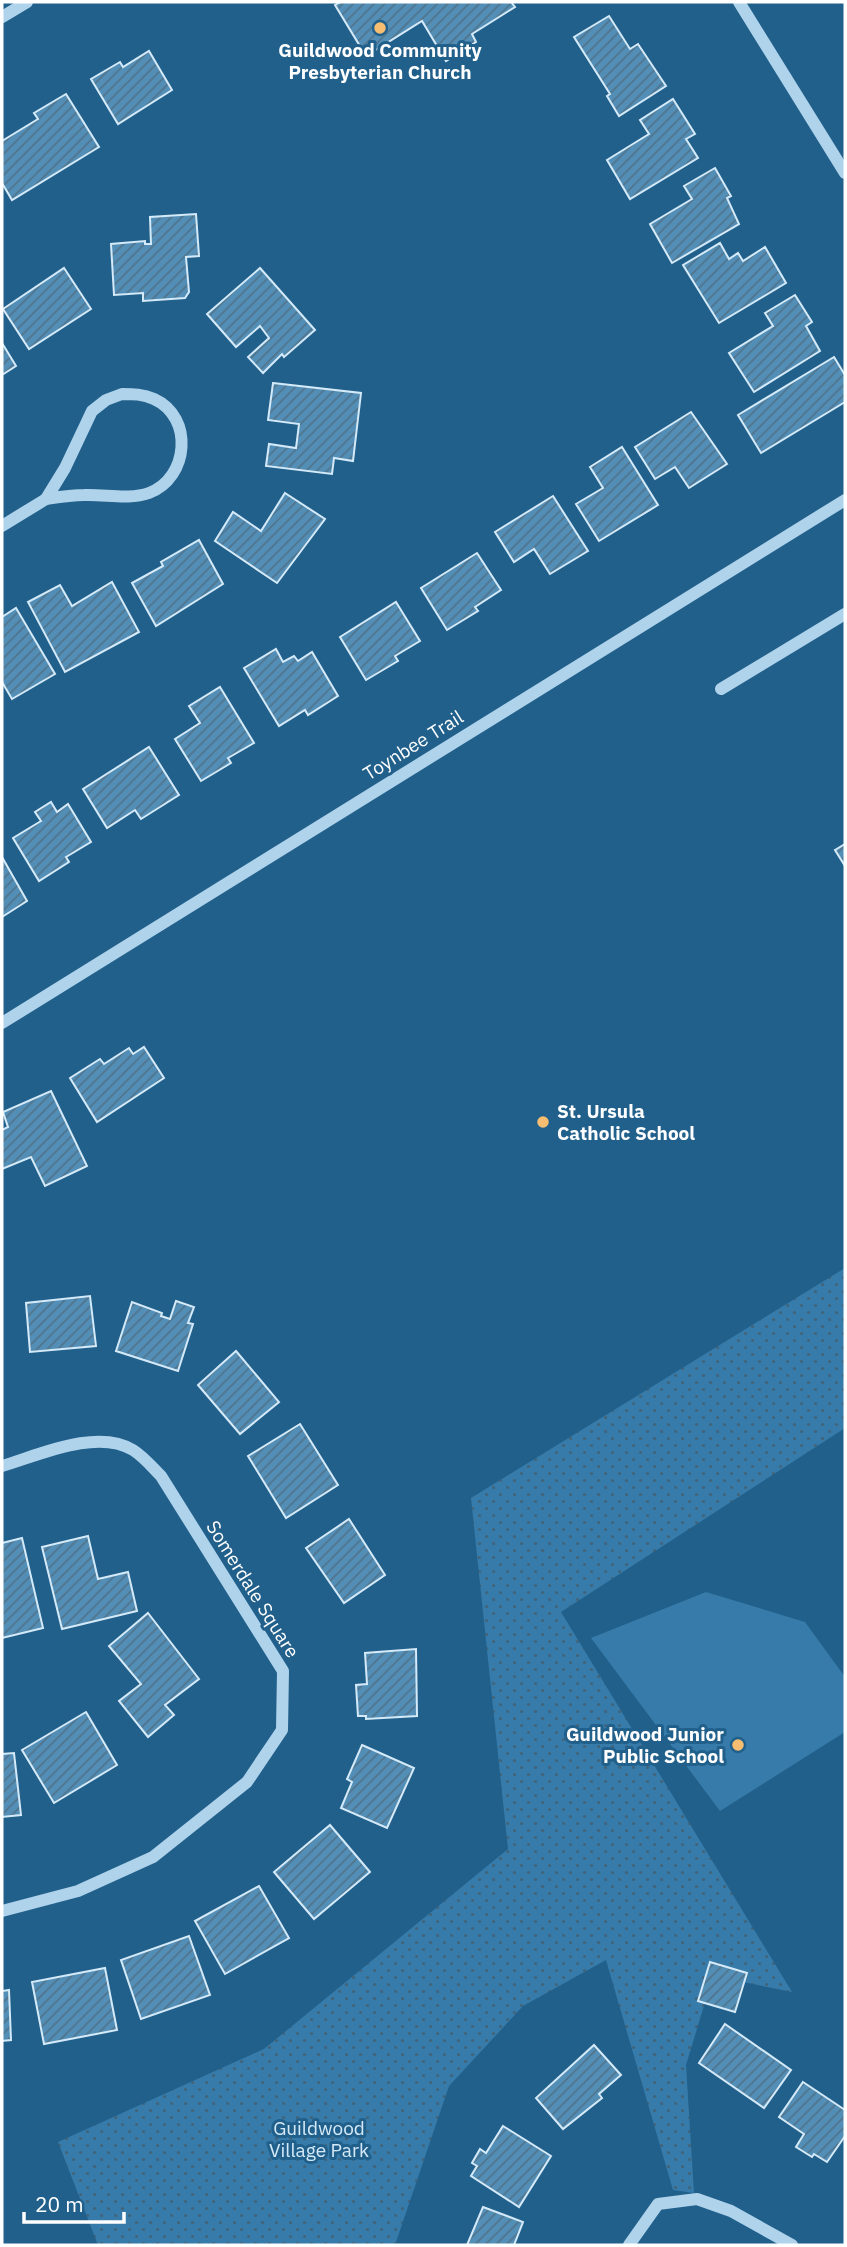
<svg xmlns="http://www.w3.org/2000/svg" width="847" height="2247" font-family="'IBM Plex Sans',sans-serif">
	<style>
		.green { fill: #367ba9 }
		.park { fill: url(#park-dots) }
		.building { fill: url(#building-hatch); stroke: #d4eaf8; stroke-width: 2 }
		.lines { fill: none; stroke-linecap: round; stroke-linejoin: round }
		.minor { stroke: #afd3eb; stroke-width: 12 }
		.poi-dot { fill: #f7bd71; stroke: #22608c; stroke-width: 2.5 }
		.labels { text-anchor: middle; dominant-baseline: central; stroke-width: 6; stroke-linejoin: round; paint-order: stroke }
		.poi-label { font-size: 19px; font-weight: bold; fill: #fff; stroke: #22608c }
		.street-label { font-size: 19px; fill: #fff; stroke: #22608c }
		.park-label { font-size: 19px; fill: #d4eaf8; stroke: #22608c }
	</style>
	<defs>
		<pattern id="park-dots" width="8" height="8" patternUnits="userSpaceOnUse" patternTransform="scale(1.75)"><rect width="8" height="8" fill="#367ba9"/><path d="M2 2h.1M6 6h.1" fill="none" stroke="#41647a" stroke-width="1.8" stroke-linecap="round"/></pattern>
		<pattern id="building-hatch" width="6" height="6" patternUnits="userSpaceOnUse" patternTransform="scale(1.75)"><rect width="6" height="6" fill="#538eb7"/><path d="M-1 1l2-2M0 6l6-6M5 7l2-2" fill="none" stroke="#50748c"/></pattern>
	</defs>
	<rect width="100%" height="100%" fill="#22608c"/>
	<!-- green -->
	<polygon class="green" points="706,1592 805,1622 845,1677 845,1732 720,1811 591,1638"/>
	<!-- park -->
	<polygon class="park" points="845,1268 845,1428 561,1612 792,1992 713,1976 686,2065 694,2193 673,2190 606,1960 523,2006 449,2086 395,2245 98,2245 58,2142 264,2049 508,1849 471,1498"/>
	<!-- building -->
	<g class="building">
		<polygon points="340,2 511,2 515,7 472,34 476,42 446,61 422,21 366,56 335,5"/>
		<polygon points="609,16 630,49 638,44 666,86 619,116 607,96 610,94 574,37"/>
		<polygon points="149,51 172,90 118,124 91,79 120,62 123,67"/>
		<polygon points="66,94 99,147 12,200 2,183 2,141 38,119 34,113"/>
		<polygon points="673,99 695,134 686,139 698,158 630,199 607,160 649,134 640,120"/>
		<polygon points="715,168 731,196 727,198 739,224 672,263 650,224 692,199 684,186"/>
		<polygon points="196,214 199,256 186,257 189,292 185,298 143,301 143,293 114,295 111,244 145,241 145,244 151,244 150,217"/>
		<polygon points="720,243 729,259 738,253 743,261 765,247 786,283 719,323 683,265"/>
		<polygon points="64,268 91,309 29,349 3,309"/>
		<polygon points="260,268 315,330 284,357 282,354 263,373 248,357 269,338 260,326 236,347 207,314"/>
		<polygon points="795,295 812,322 806,326 820,351 754,392 729,353 773,326 765,313"/>
		<polygon points="2,343 16,366 2,375"/>
		<polygon points="834,357 845,375 845,402 761,453 738,415"/>
		<polygon points="273,383 361,393 353,461 334,458 332,474 266,466 269,444 296,448 299,424 268,420"/>
		<polygon points="691,412 727,464 689,488 675,467 655,479 635,447"/>
		<polygon points="622,447 658,505 599,541 576,504 603,488 590,467"/>
		<polygon points="285,493 325,519 277,583 215,541 233,512 261,531"/>
		<polygon points="553,496 588,551 550,574 534,549 514,562 495,532"/>
		<polygon points="199,540 223,584 156,626 132,583 163,566 161,562"/>
		<polygon points="477,553 501,590 475,607 478,611 447,630 421,588"/>
		<polygon points="112,582 139,632 65,672 28,602 60,585 72,606"/>
		<polygon points="396,602 420,641 395,656 398,661 366,680 340,637"/>
		<polygon points="16,608 55,674 12,699 2,682 2,617"/>
		<polygon points="276,649 283,662 294,656 298,661 312,652 338,696 308,715 305,710 279,726 244,668"/>
		<polygon points="220,687 254,743 228,758 231,763 201,781 175,739 200,723 189,706"/>
		<polygon points="149,747 179,795 141,819 135,810 107,828 83,789"/>
		<polygon points="51,802 57,812 68,804 91,842 66,857 69,862 39,881 13,838 41,821 35,812"/>
		<polygon points="845,844 845,866 835,850"/>
		<polygon points="2,857 27,901 2,917"/>
		<polygon points="144,1047 164,1078 97,1122 70,1078 100,1059 104,1064 129,1048 133,1054"/>
		<polygon points="51,1091 87,1166 45,1186 31,1157 2,1169 2,1130 8,1127 3,1112"/>
		<polygon points="90,1296 96,1346 30,1352 26,1303"/>
		<polygon points="176,1301 194,1307 188,1323 193,1324 178,1371 116,1351 132,1302 162,1313 161,1316 170,1319"/>
		<polygon points="236,1351 279,1402 240,1434 198,1385"/>
		<polygon points="300,1424 338,1485 286,1518 248,1456"/>
		<polygon points="349,1519 385,1575 344,1603 306,1548"/>
		<polygon points="88,1536 98,1579 128,1572 137,1611 62,1629 42,1547"/>
		<polygon points="22,1538 43,1628 2,1638 2,1543"/>
		<polygon points="148,1613 199,1679 165,1705 174,1715 148,1737 119,1701 141,1684 109,1646"/>
		<polygon points="416,1649 417,1716 366,1719 366,1716 358,1716 356,1685 367,1684 365,1653"/>
		<polygon points="86,1712 117,1765 54,1803 22,1750"/>
		<polygon points="362,1745 414,1768 387,1828 341,1808 352,1782 347,1779"/>
		<polygon points="14,1753 21,1815 2,1817 2,1754"/>
		<polygon points="330,1825 370,1872 314,1919 274,1872"/>
		<polygon points="259,1886 289,1938 225,1974 195,1921"/>
		<polygon points="189,1936 210,1995 141,2019 121,1960"/>
		<polygon points="710,1962 747,1973 735,2012 698,2001"/>
		<polygon points="105,1968 117,2030 44,2044 32,1982"/>
		<polygon points="9,1990 11,2040 2,2041 2,1991"/>
		<polygon points="725,2024 791,2070 764,2108 699,2063"/>
		<polygon points="594,2045 621,2075 599,2094 602,2098 563,2129 536,2098"/>
		<polygon points="803,2082 845,2110 845,2136 827,2162 814,2154 812,2157 796,2147 804,2134 779,2117"/>
		<polygon points="503,2126 551,2156 519,2207 471,2176 477,2166 472,2163 480,2149 486,2153"/>
		<polygon points="483,2207 523,2222 514,2245 467,2245"/>
	</g>
	<g class="lines">
		<!-- minor -->
		<g class="minor">
			<polyline points="739,2 845,173"/>
			<polyline points="2,17 27,2"/>
			<path d="M 122,394 C 133,394 143,394 154,399 C 194,417 189,478 149,493 C 129,500 105,494 84,495 C 71,495 59,497 46,499 L 65,468 L 92,411 L 106,400 Z"/>
			<polyline points="2,526 46,499"/>
			<polyline points="721,689 845,614"/>
			<polyline points="2,1023 845,500"/>
			<path d="M 2,1466 C 39,1455 97,1428 133,1450 C 144,1457 152,1467 161,1476 L 283,1671 L 282,1730 L 247,1782 L 153,1857 L 78,1891 L 2,1911"/>
			<polyline points="629,2245 658,2204 697,2199 731,2211 792,2245"/>
		</g>
	</g>
	<!-- markers -->
	<g class="poi-dot">
		<circle cx="380" cy="28" r="7"/>
		<circle cx="543" cy="1122" r="7"/>
		<circle cx="738" cy="1745" r="7"/>
	</g>
	<g class="labels">
		<!-- poi labels -->
		<g class="poi-label">
			<text x="380" y="50">Guildwood Community<tspan x="380" dy="22">Presbyterian Church</tspan></text>
			<text x="557" y="1111" text-anchor="start">St. Ursula<tspan x="557" dy="22">Catholic School</tspan></text>
			<text x="724" y="1734" text-anchor="end">Guildwood Junior<tspan x="724" dy="22">Public School</tspan></text>
		</g>
		<!-- street labels -->
		<g class="street-label">
			<text transform="translate(413 745) rotate(-32)">Toynbee Trail</text>
			<text transform="translate(253 1589) rotate(58)">Somerdale Square</text>
		</g>
		<!-- park labels -->
		<g class="park-label">
			<text x="319" y="2128">Guildwood<tspan x="319" dy="22">Village Park</tspan></text>
		</g>
	</g>
	<!-- border -->
	<rect width="847" height="2247" fill="none" stroke="#ffffff" stroke-width="7"/>
	<!-- scale -->
	<path d="M24 2212v10h100v-10" fill="none" stroke="#ffffff" stroke-width="3.5"/>
	<text x="35" y="2212" font-size="21" fill="#ffffff" stroke="#22608c" stroke-width="5" paint-order="stroke">20 m</text>
</svg>
